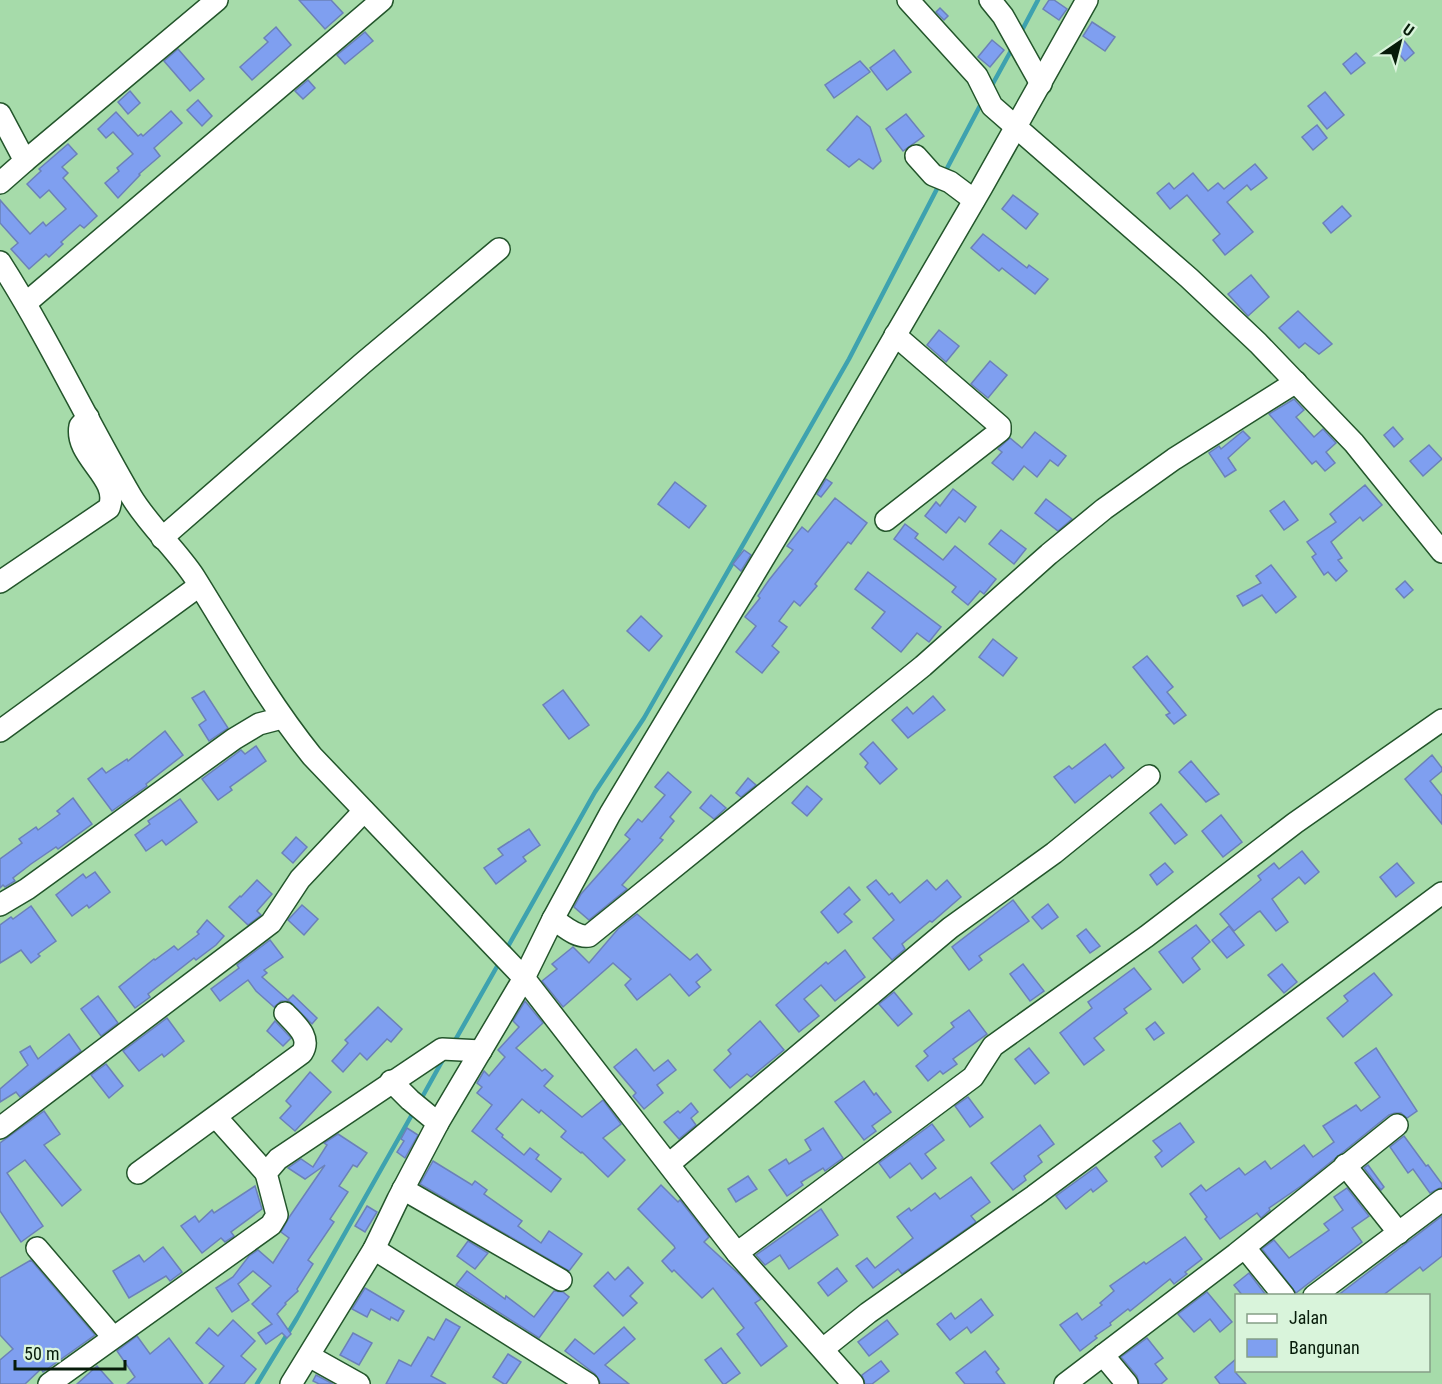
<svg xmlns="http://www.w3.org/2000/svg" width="1442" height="1384" font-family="'Roboto Condensed',sans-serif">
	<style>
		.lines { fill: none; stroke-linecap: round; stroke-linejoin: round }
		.stream { stroke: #3ea2af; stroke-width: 4.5 }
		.building { fill: #7f9ff0; stroke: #6b81b8; stroke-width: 1.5 }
		.minor-casing { stroke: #23552b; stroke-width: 24 }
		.minor { stroke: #fff; stroke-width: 21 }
	</style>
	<rect width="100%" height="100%" fill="#a6dbaa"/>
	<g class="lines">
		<!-- stream -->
		<g class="stream">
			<polyline points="1020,34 1038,0"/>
			<polyline points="991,87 1013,47"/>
			<polyline points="944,174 982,102"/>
			<polyline points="506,950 595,792 644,718 849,359 939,185"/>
			<polyline points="453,1044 499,963"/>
			<polyline points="420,1101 445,1056"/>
			<polyline points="257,1384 297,1318 414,1111"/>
		</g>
	</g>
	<!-- building -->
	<g class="building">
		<polygon points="299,0 331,0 343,13 325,29"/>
		<polygon points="1049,0 1054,0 1067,9 1059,20 1043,9"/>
		<polygon points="940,8 948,16 944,20 936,12"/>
		<polygon points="1092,22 1115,37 1105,51 1083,36"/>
		<polygon points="276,27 291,45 252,80 240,67 268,42 264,38"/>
		<polygon points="365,32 373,41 345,64 337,55"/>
		<polygon points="1401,37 1414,53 1405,61 1392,45"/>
		<polygon points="992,40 1004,50 990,67 978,57"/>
		<polygon points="178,49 204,79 190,91 164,61"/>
		<polygon points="894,50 911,72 887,90 870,68"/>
		<polygon points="1356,53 1365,63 1351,74 1343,64"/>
		<polygon points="860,61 870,72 834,98 825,85"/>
		<polygon points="308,80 315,88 303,99 295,91"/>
		<polygon points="130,91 140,103 128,114 118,102"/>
		<polygon points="1325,92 1344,115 1327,129 1308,106"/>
		<polygon points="198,100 212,116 202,126 187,110"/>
		<polygon points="171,111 182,123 154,148 160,156 139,174 140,175 118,198 105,183 119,171 117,168 133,154 113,132 106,138 98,129 116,112 138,136 141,134 143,136"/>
		<polygon points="906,114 924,136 903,151 886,129"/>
		<polygon points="857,116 870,127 881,161 873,169 859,159 849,167 827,150"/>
		<polygon points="1317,125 1327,138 1313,150 1302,137"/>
		<polygon points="68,144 77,154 62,167 68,173 63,178 97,216 84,228 80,225 61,242 63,244 49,257 46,254 29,269 11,249 18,243 0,223 0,200 30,234 43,222 46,226 66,209 49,190 40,198 27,184 41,171 39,169"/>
		<polygon points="1255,164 1267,178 1251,190 1247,185 1227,202 1253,232 1225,255 1213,240 1220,234 1187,195 1170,209 1157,193 1169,183 1174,189 1193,173 1208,191 1218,183 1224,189"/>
		<polygon points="1013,195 1038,214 1026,229 1002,209"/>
		<polygon points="1342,206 1351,216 1331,233 1323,223"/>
		<polygon points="983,234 1027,268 1029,265 1048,279 1035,294 1002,268 999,271 971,248"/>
		<polygon points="1251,275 1269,297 1248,316 1228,294"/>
		<polygon points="1298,311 1332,344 1319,354 1305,343 1299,348 1279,328"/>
		<polygon points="939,330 959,346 946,362 927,345"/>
		<polygon points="990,361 1007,375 988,398 971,384"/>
		<polygon points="1294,399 1304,410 1296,417 1314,437 1323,429 1336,443 1326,452 1335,463 1325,471 1316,461 1312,464 1269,414"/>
		<polygon points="1393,427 1403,439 1394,447 1384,435"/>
		<polygon points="1243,431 1250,438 1228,458 1236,470 1225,477 1209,453 1219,446 1221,449"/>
		<polygon points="1035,432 1066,456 1058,466 1050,460 1037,477 1024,466 1013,480 992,463 1002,452 998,449 1010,438 1022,448"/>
		<polygon points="1429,445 1442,459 1423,476 1410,461"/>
		<polygon points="826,479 832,483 821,497 817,494"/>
		<polygon points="675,482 706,506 689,528 658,504"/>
		<polygon points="1365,485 1382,505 1363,521 1360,517 1331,542 1342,558 1338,560 1347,571 1336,581 1328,572 1324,575 1312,557 1316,554 1307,542 1336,522 1330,514"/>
		<polygon points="953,489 976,507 965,522 959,517 946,533 925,516 936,502 940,506"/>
		<polygon points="835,498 867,523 851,544 848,542 815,584 817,586 800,606 794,601 779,621 787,627 772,646 779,652 762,673 736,652 756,626 745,617 760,598 758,596 769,580 793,550 787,546 802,527 808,532"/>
		<polygon points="1046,499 1072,519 1058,531 1035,513"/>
		<polygon points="1284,501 1298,520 1284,530 1270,511"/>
		<polygon points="905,524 918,534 915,538 943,560 955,546 996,579 984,594 980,591 968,605 952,592 956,587 894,539"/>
		<polygon points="1001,530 1026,549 1014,564 989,544"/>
		<polygon points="744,550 751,555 741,571 733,564"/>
		<polygon points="1271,565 1296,597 1276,613 1262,595 1243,606 1237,596 1261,583 1256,576"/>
		<polygon points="868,572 941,627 929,642 917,633 901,652 872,628 885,612 855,589"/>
		<polygon points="1405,581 1413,590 1404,598 1396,589"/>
		<polygon points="641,616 662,636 649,651 627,631"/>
		<polygon points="993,639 1017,658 1003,676 979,657"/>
		<polygon points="1147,656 1173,687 1167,692 1186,715 1174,724 1166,715 1170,713 1133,667"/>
		<polygon points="563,690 589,725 569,739 543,705"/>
		<polygon points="204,691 228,728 209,741 199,725 206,720 192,698"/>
		<polygon points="933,696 945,710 908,738 892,720 907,707 913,714"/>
		<polygon points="165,731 183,755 146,784 147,786 112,811 88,779 102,768 106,773 127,759 128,761"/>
		<polygon points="873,742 897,769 880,784 865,767 868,763 860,754"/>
		<polygon points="1105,744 1124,768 1112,778 1110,775 1075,803 1054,777 1069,766 1072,769"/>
		<polygon points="256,746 266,761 230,787 232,790 218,800 202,779 241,750 245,754"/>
		<polygon points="1432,755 1442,768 1442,771 1430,781 1442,796 1442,824 1405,779"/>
		<polygon points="1191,761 1219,794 1206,802 1179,772"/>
		<polygon points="668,772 691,792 670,817 674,821 660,838 663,840 622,885 627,889 589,920 574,907 581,894 630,839 625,835 638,819 642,822 665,795 655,787"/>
		<polygon points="748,778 756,785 741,797 736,793"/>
		<polygon points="807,786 822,799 807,816 792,803"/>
		<polygon points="711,795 726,808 714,819 700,808"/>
		<polygon points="73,798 92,824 58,849 56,847 31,864 13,878 15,881 5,887 3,885 0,888 0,859 22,843 19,839 36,827 38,830 60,814 57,811"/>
		<polygon points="180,799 197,822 166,845 162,840 146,851 135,835 150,824 148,821"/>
		<polygon points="1161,804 1187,835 1175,844 1150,813"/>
		<polygon points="1221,815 1242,842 1223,857 1202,831"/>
		<polygon points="529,829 540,845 523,857 526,861 496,884 484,868 503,855 498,849"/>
		<polygon points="296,837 307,847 293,863 282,853"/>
		<polygon points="1302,851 1319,872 1305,884 1299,877 1272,899 1288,922 1276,931 1260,911 1258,912 1234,931 1220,914 1261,880 1258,876 1274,863 1279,869"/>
		<polygon points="1165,863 1173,872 1157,885 1150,875"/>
		<polygon points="1397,863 1414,883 1396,897 1380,877"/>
		<polygon points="95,872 110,892 89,908 87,905 72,916 56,895 83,874 86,878"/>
		<polygon points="257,880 272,894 257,911 261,915 248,925 229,907 240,896 241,897"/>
		<polygon points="876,880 889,895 892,893 900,903 927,880 936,890 947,880 961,897 932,922 930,921 902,944 905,949 892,960 873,938 894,920 867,887"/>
		<polygon points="849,887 860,900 844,914 852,922 838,933 821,912"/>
		<polygon points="1013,900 1029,921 979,956 982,960 969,970 952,947"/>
		<polygon points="1048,904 1058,917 1042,929 1032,917"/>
		<polygon points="302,905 318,919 304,935 288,920"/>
		<polygon points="31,906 56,941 38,954 40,956 31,963 21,950 0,963 0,925 11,917 13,919"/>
		<polygon points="637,914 690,960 697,954 711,970 696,982 700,987 689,996 670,974 637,1000 625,985 631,979 613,963 563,1007 542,981 557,969 552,964 573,947 589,963 618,929"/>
		<polygon points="207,920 224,936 216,945 196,960 194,958 148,994 150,997 135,1008 119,987 154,959 155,960 174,946 178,950 199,934 197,932"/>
		<polygon points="1196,925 1210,942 1192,958 1200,969 1183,983 1159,952"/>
		<polygon points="1229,926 1244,945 1227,958 1212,940"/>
		<polygon points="1086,929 1100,946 1090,953 1077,936"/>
		<polygon points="270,940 283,957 264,970 267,973 262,977 288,1000 293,995 317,1018 312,1024 289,1001 281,1001 274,1007 256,991 248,980 220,1001 211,989 239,968 237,965"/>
		<polygon points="845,950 865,977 835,1001 821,985 804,999 819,1016 799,1032 776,1005 826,962 828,964"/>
		<polygon points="1023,964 1044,991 1030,1001 1010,974"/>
		<polygon points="1282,964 1297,982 1284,993 1268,975"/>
		<polygon points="1134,968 1151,989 1124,1009 1127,1013 1094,1038 1104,1050 1084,1065 1060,1033 1092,1008 1088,1002"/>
		<polygon points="1374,973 1392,995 1343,1037 1327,1018 1348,1001 1344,996"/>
		<polygon points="894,992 912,1014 898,1026 879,1004"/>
		<polygon points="98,996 118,1023 101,1036 81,1009"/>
		<polygon points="525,1001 543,1023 516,1048 542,1071 545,1069 553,1076 544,1086 582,1117 603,1100 621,1124 603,1138 625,1160 608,1177 582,1152 581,1153 561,1137 566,1131 541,1110 539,1113 522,1099 496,1129 503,1135 502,1137 524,1155 530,1148 539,1155 536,1159 561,1179 551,1192 472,1131 492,1105 477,1093 482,1087 477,1083 484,1071 489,1076 505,1057 498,1050 519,1027 513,1021"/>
		<polygon points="378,1007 402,1029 391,1042 387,1039 367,1060 360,1053 343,1072 332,1061 348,1043 345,1040"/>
		<polygon points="969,1010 987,1034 953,1059 957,1064 943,1074 940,1071 928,1081 916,1066 928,1056 924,1051 954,1027 951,1023"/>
		<polygon points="167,1018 184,1041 164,1057 162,1054 139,1071 123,1051"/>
		<polygon points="275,1021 291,1038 283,1046 267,1031"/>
		<polygon points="760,1021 784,1050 751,1077 747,1074 730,1088 714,1070 731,1054 728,1050"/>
		<polygon points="1155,1022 1164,1033 1154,1040 1146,1029"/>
		<polygon points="69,1034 81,1051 20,1097 16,1092 0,1102 0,1089 28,1065 20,1052 30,1046 38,1059"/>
		<polygon points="1029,1048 1049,1073 1035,1084 1015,1059"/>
		<polygon points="1376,1048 1417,1111 1407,1118 1401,1113 1395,1113 1389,1115 1301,1186 1269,1208 1270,1210 1261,1218 1257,1213 1220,1239 1205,1219 1207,1217 1190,1194 1201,1185 1206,1191 1239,1168 1245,1175 1265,1161 1271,1169 1304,1145 1313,1157 1334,1142 1323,1126 1356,1105 1361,1111 1380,1097 1355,1063"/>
		<polygon points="636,1049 654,1071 668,1060 676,1070 657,1085 663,1093 644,1109 633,1096 636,1093 614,1067"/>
		<polygon points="106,1064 123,1086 109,1098 91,1075"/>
		<polygon points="310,1072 331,1092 295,1131 280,1118 291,1106 286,1101"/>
		<polygon points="864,1081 874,1095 876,1093 891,1112 872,1126 876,1131 864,1140 835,1102"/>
		<polygon points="968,1097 983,1117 970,1127 955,1106"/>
		<polygon points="691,1103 698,1112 691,1118 696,1125 679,1139 664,1122 678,1111 680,1113"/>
		<polygon points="44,1111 60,1134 44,1145 81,1190 62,1206 25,1160 7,1173 43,1226 21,1242 0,1211 0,1143"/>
		<polygon points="1180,1123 1194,1142 1162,1167 1155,1157 1162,1151 1153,1141"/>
		<polygon points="932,1124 944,1140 925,1154 936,1168 922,1179 910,1163 890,1178 879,1163"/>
		<polygon points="1040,1125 1054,1144 1038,1156 1042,1162 1024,1176 1026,1180 1013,1190 991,1163"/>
		<polygon points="407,1128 418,1135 405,1158 397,1152 404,1141 401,1139"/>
		<polygon points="823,1128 843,1158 825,1171 823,1168 801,1182 803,1185 787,1196 769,1170 786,1159 789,1164 811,1150 805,1140"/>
		<polygon points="338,1134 367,1153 357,1167 353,1165 339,1186 348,1192 330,1219 334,1222 308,1260 313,1264 297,1289 298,1291 285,1303 286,1304 277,1314 291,1334 287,1338 282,1333 266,1344 258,1333 272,1324 252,1304 271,1286 253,1271 238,1284 249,1300 232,1312 216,1288 233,1277 249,1256 258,1250 273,1263 289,1238 281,1232 290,1216 325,1165 305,1179 288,1168 301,1159 313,1167 327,1145 324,1143"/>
		<polygon points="1404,1136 1426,1166 1428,1165 1442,1184 1442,1187 1430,1193 1413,1169 1408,1173 1390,1147"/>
		<polygon points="433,1161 472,1185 475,1181 487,1190 484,1194 522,1221 518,1226 541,1243 549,1231 582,1254 569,1271 420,1184"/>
		<polygon points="1368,1165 1384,1187 1381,1190 1364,1168"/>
		<polygon points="1096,1167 1107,1181 1093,1192 1091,1189 1066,1209 1056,1196"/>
		<polygon points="748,1176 757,1189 736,1202 728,1189"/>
		<polygon points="971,1177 990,1202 971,1216 976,1222 902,1274 898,1269 873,1288 856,1266 867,1258 875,1268 913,1238 897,1217 909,1208 911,1211 935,1193 940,1199"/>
		<polygon points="661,1185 678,1202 680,1200 709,1237 704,1242 741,1276 761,1299 755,1303 787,1346 761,1366 737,1334 744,1328 713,1288 702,1298 674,1270 672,1272 662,1261 675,1248 674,1246 638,1209"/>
		<polygon points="255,1186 262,1209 231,1232 234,1236 233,1237 225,1242 221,1238 202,1253 181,1226 195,1216 199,1222 212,1210 214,1213"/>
		<polygon points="1347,1188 1369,1216 1352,1228 1362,1242 1296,1293 1262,1249 1274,1240 1289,1258 1329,1230 1324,1224 1343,1210 1334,1197"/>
		<polygon points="367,1206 377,1212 365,1232 355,1226"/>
		<polygon points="821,1209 838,1235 789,1269 780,1255 765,1265 756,1255"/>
		<polygon points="1442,1216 1442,1256 1423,1271 1420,1267 1382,1296 1337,1296"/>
		<polygon points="1185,1237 1202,1259 1185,1272 1187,1274 1174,1284 1170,1279 1130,1311 1128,1309 1110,1323 1111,1325 1095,1336 1097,1338 1080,1351 1060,1325 1077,1313 1082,1320 1102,1305 1100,1303 1114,1291 1110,1286 1144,1262 1146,1264"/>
		<polygon points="468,1241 488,1253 475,1269 457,1256"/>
		<polygon points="163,1247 182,1272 170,1281 166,1276 129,1298 113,1271 139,1255 144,1262"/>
		<polygon points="31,1260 95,1335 43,1372 41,1369 25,1384 0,1384 0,1360 13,1349 0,1335 0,1278"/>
		<polygon points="628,1267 643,1283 630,1296 637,1303 623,1316 594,1286 608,1272 615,1280"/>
		<polygon points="837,1268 847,1281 828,1296 818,1283"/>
		<polygon points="467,1271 505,1299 506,1296 534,1317 554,1291 563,1292 569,1297 539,1338 456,1285"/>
		<polygon points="1249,1273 1266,1295 1265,1296 1243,1296 1234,1285"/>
		<polygon points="365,1288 404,1311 398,1321 391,1317 390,1320 371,1309 367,1317 352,1309"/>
		<polygon points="1207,1292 1232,1322 1220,1332 1210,1319 1194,1332 1178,1314"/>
		<polygon points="981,1299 993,1315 971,1333 967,1327 950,1340 937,1324 951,1313 955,1319"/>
		<polygon points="446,1319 460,1327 431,1376 446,1384 386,1384 399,1360 411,1366 428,1337 434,1340"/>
		<polygon points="233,1320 255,1341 241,1356 256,1369 244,1384 209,1384 224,1366 196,1343 209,1328 218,1336"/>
		<polygon points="887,1320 898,1334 869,1356 858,1342"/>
		<polygon points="624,1327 635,1339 605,1365 629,1384 601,1384 595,1374 565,1351 575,1339 594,1354"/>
		<polygon points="353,1333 372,1343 359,1365 340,1355"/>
		<polygon points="137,1336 150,1354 169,1338 203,1384 127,1384 135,1377 117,1351"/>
		<polygon points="1147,1338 1163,1358 1155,1364 1167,1379 1161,1384 1139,1384 1137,1376 1121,1357"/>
		<polygon points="721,1348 740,1373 725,1384 723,1384 705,1360"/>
		<polygon points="985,1351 999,1369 996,1372 1005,1384 965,1384 956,1373"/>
		<polygon points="508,1354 521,1362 506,1384 504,1384 493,1377"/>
		<polygon points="1236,1359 1236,1373 1246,1384 1220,1384 1215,1377"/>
		<polygon points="881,1361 889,1371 872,1384 865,1384 862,1375"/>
		<polygon points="97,1366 113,1384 77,1384"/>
		<polygon points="316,1375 333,1384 319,1384 313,1381"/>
	</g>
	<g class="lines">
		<!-- minor casing -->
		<g class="minor-casing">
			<g id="minor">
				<polyline points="908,0 977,76 992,106 1189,278 1258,343 1354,443 1442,552"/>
				<polyline points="990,0 1003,16 1041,84"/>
				<polyline points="0,114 25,161 0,183"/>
				<polyline points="916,156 933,175 950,182 974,200"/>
				<polyline points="25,161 217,0"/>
				<path d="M 0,262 C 48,337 86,419 131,496 C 149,526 176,549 195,578 C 233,639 267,700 312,756 L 524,978 L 737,1253 L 853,1384"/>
				<polyline points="26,303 382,0"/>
				<polyline points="886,520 1000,431 1000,426 895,335"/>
				<polyline points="162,538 363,363 499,249"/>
				<path d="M 0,582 L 109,508 C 121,478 74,457 80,426 L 88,417"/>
				<polyline points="0,731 199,586"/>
				<polyline points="0,905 27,889 234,739 259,724 282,718"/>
				<path d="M 553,919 C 564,926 576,938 589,936 L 923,666 L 1049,554 L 1104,509 L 1174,459 L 1296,382"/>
				<polyline points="391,1081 410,1100 438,1123"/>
				<polyline points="216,1117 266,1173"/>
				<polyline points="0,1128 271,923 300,879 364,811"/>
				<polyline points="669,1164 950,928 1054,853 1149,776"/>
				<polyline points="1345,1165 1399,1233"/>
				<path d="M 138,1173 L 302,1053 C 312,1037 296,1025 285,1013"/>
				<polyline points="403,1189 561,1280"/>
				<polyline points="37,1248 113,1337"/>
				<polyline points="1245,1248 1284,1296"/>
				<polyline points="374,1249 588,1384"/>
				<polyline points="737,1253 973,1077 993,1046 1147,936 1295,823 1442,720"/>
				<polyline points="1314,1296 1442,1200"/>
				<polyline points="823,1349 868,1313 1034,1196 1442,893"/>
				<polyline points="1103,1355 1127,1384"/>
				<polyline points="309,1356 359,1384"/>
				<polyline points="49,1384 271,1225 277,1215 266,1173 278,1159 442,1049 481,1051"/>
				<polyline points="291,1384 374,1249 398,1199 438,1123 524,978 553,919 610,814 825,456 982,187 1087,0"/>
				<polyline points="1065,1384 1236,1254 1397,1125"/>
			</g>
		</g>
		<!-- minor -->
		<use href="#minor" class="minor"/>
	</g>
	<!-- legend -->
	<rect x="1235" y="1294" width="195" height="78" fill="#d9f4db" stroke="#859e87" stroke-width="1.5"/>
	<rect x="1247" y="1314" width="30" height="9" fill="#ffffff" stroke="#859e87" stroke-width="1.5"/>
	<text x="1289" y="1324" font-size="18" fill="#071c0a">Jalan</text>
	<rect x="1247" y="1339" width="30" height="18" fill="#7f9ff0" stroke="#859e87" stroke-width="1.5"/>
	<text x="1289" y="1354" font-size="18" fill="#071c0a">Bangunan</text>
	<!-- north arrow -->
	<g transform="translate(1400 42) rotate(35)" stroke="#d9f4db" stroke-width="4.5" paint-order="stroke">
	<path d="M0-4.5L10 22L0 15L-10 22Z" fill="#071c0a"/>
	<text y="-9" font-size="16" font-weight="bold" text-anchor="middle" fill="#071c0a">U</text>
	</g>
	<!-- scale -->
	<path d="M15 1360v9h110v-9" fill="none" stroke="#071c0a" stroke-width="3"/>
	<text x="24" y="1360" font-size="18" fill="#071c0a" stroke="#d9f4db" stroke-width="4.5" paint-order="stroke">50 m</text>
</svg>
